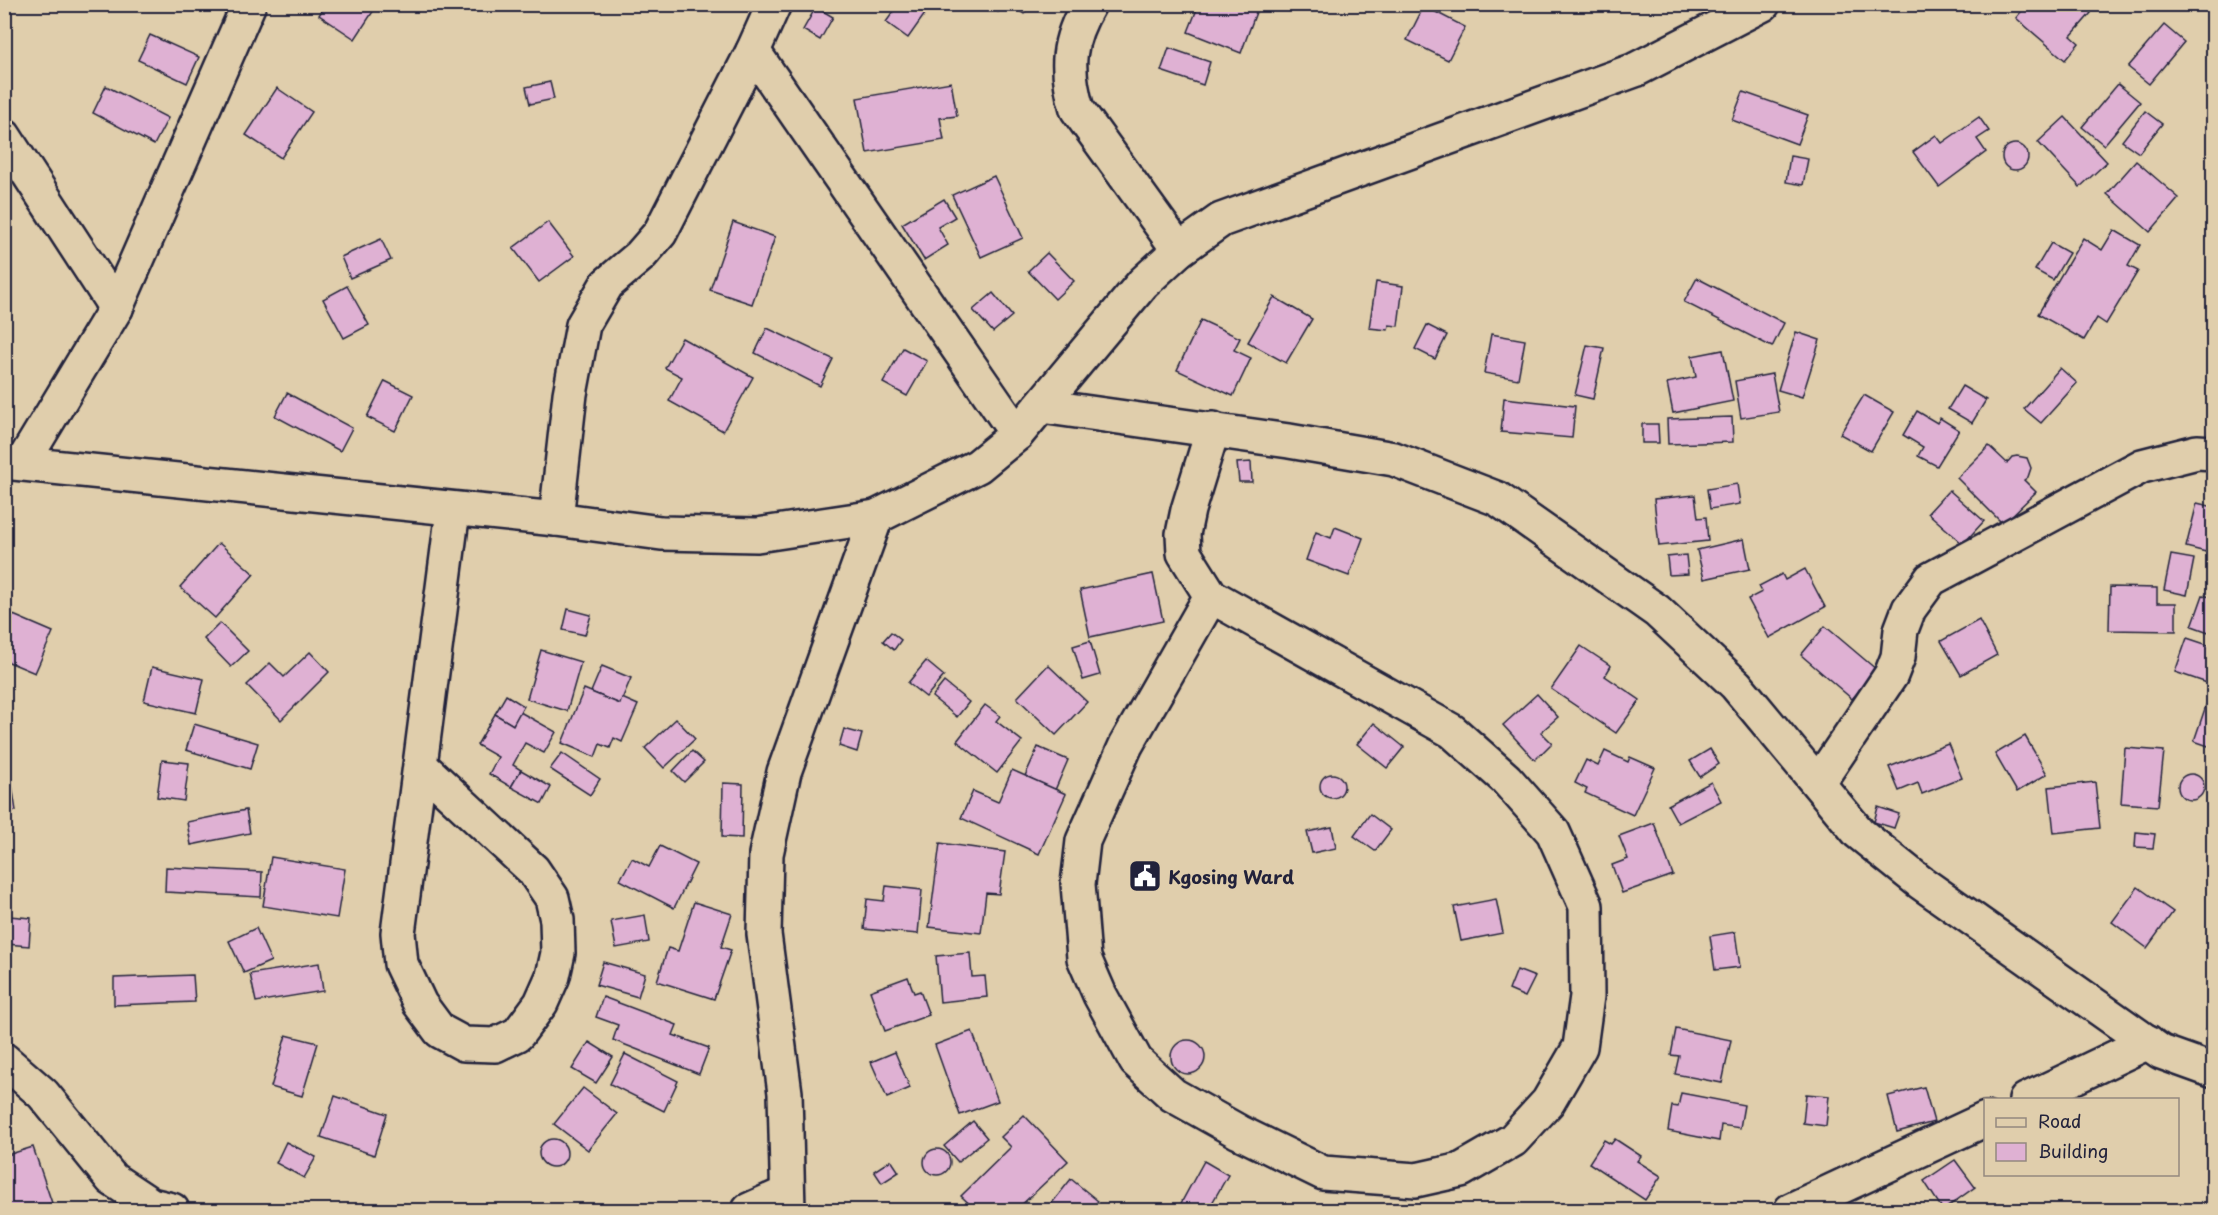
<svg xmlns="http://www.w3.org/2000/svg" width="2218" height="1215" font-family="'Playpen Sans',sans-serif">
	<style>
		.building { fill: #dfb1d3; stroke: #22223b; stroke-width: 1.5 }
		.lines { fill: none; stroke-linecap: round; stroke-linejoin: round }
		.minor-casing { stroke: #22223b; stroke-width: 38 }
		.minor { stroke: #e0ceac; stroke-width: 33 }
		.labels { text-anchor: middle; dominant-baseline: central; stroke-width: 4.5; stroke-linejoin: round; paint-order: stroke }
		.poi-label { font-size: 18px; font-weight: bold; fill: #22223b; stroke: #e0ceac; text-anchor: start }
	</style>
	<rect width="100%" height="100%" fill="#e0ceac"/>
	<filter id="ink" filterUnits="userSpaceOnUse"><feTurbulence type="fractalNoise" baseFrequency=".0167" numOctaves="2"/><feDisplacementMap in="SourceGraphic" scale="12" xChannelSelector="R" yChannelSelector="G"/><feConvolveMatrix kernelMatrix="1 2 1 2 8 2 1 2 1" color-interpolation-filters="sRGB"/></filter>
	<g filter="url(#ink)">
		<!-- building -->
		<g class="building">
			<polygon points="326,4 366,4 374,10 355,39 319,15"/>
			<polygon points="899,4 932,4 908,38 886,22"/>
			<polygon points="986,4 1003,4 998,12"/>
			<polygon points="1008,4 1029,4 1024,14"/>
			<polygon points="1199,4 1259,4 1241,53 1188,32"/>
			<polygon points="2027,4 2081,4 2091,13 2071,36 2079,43 2065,60 2016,18"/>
			<polygon points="1424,6 1465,27 1448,60 1407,40"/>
			<polygon points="816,7 833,17 820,40 803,30"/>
			<polygon points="2164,25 2184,42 2149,84 2128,67"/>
			<polygon points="150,35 199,57 187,83 138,60"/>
			<polygon points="1169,48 1210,62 1203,85 1161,71"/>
			<polygon points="550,82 554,99 530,104 526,87"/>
			<polygon points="951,82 957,116 940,118 944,140 867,153 857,98"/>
			<polygon points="2118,84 2140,102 2104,145 2082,127"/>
			<polygon points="106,86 168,118 154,145 93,113"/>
			<polygon points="277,88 312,112 281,158 246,135"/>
			<polygon points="1743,92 1808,115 1797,144 1732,120"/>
			<polygon points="2145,111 2162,124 2139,153 2122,141"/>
			<polygon points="1979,117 1989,131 1977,139 1986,152 1939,187 1913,152 1936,135 1942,143"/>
			<polygon points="2065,117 2107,162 2080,187 2038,142"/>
			<circle cx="2015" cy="157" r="13"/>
			<polygon points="1790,156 1808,159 1803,185 1786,182"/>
			<polygon points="2136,161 2179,198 2150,232 2107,194"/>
			<polygon points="994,176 1023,238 981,257 952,195"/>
			<polygon points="944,199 955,217 938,227 948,245 924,260 902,224"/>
			<polygon points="548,222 574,256 539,282 513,248"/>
			<polygon points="733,222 775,237 752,304 710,290"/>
			<polygon points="2114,230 2140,245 2128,266 2138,271 2106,324 2097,318 2084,340 2038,314 2083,238 2102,250"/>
			<polygon points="381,239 391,260 350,278 341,257"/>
			<polygon points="2051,243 2069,253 2053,280 2035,270"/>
			<polygon points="1047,253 1074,281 1055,299 1028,271"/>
			<polygon points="1697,278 1784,323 1772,347 1684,302"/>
			<polygon points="1376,282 1403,286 1398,326 1389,325 1388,330 1369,328"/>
			<polygon points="347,286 369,325 344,338 323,299"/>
			<polygon points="993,293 1012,316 993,332 973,310"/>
			<polygon points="1274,297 1312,319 1286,363 1248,342"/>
			<polygon points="1201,320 1240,338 1234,350 1251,358 1233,396 1177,370"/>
			<polygon points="1427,325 1447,335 1435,359 1415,349"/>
			<polygon points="767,328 833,359 820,386 755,353"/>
			<polygon points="1796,332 1820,340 1802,397 1778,390"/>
			<polygon points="1491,334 1525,340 1518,379 1484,373"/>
			<polygon points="682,338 753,377 723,431 669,401 682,377 665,368"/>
			<polygon points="1587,345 1604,348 1593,399 1575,395"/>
			<polygon points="903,348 927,361 907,396 883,383"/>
			<polygon points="1723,350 1733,401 1673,413 1667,383 1696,377 1692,356"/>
			<polygon points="2060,368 2077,383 2041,423 2024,409"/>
			<polygon points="1772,374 1779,412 1741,418 1735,381"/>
			<polygon points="385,381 413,395 395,431 367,417"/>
			<polygon points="1962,386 1986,400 1972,423 1948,409"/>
			<polygon points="287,393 352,428 340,451 275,416"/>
			<polygon points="1864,395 1894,412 1871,451 1840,434"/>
			<polygon points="1504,398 1575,406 1572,438 1501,432"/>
			<polygon points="1917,411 1937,423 1940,418 1959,430 1937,466 1918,456 1923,447 1903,435"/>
			<polygon points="1732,417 1733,442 1668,444 1667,419"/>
			<polygon points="1642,424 1658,424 1659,443 1642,443"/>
			<polygon points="1989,446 2007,463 2012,457 2017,456 2027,458 2031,468 2028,477 2024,480 2036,492 2003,524 1957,478"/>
			<polygon points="1251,462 1252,482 1239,482 1237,463"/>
			<polygon points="1737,484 1740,504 1710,509 1707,489"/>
			<polygon points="1949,490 1984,521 1963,544 1928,513"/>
			<polygon points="1695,495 1698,518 1706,517 1708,541 1659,546 1654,499"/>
			<polygon points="2197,503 2214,507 2214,521 2206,552 2186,547"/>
			<polygon points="1335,527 1363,538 1349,576 1306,560 1316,532 1331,538"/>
			<polygon points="1744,539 1750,569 1704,579 1697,550"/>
			<polygon points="219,543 254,574 215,618 180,587"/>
			<polygon points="1686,555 1688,574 1669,575 1667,557"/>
			<polygon points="2171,555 2194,559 2187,595 2164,590"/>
			<polygon points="1805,569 1825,607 1769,638 1748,599 1762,592 1759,586 1782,574 1785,580"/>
			<polygon points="1153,574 1163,621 1090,637 1080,590"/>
			<polygon points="2110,587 2157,588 2157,603 2176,603 2176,631 2109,630"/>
			<polygon points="2203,595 2214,598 2214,634 2192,626"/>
			<polygon points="568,609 591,615 585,635 563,630"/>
			<polygon points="4,611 53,632 35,673 4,660"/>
			<polygon points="1979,620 1997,655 1961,675 1941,641"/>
			<polygon points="220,623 248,651 231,667 204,639"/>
			<polygon points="1825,626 1877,670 1852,699 1801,655"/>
			<polygon points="891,632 901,640 894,650 883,641"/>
			<polygon points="2187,638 2214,647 2214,748 2194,741 2213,685 2175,672"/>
			<polygon points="1090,641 1100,675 1083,680 1073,646"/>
			<polygon points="1581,646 1611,666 1605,676 1640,700 1616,733 1551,689"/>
			<polygon points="541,650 581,662 567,711 527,699"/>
			<polygon points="310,652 329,672 281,720 247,685 270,663 284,677"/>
			<polygon points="926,661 944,676 926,697 908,683"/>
			<polygon points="1048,665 1087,702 1056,735 1017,698"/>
			<polygon points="602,666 631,678 620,704 591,692"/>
			<polygon points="152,667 204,679 196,713 144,701"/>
			<polygon points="944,682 969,702 957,717 932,697"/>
			<polygon points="584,689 620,704 622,698 638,705 622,742 614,738 610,748 600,744 595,757 562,743"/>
			<polygon points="1537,694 1558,717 1541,732 1552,743 1535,760 1503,725"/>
			<polygon points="506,695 524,706 513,725 495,714"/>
			<polygon points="985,705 1000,716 996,721 1022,741 997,773 957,741"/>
			<polygon points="520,712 556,732 544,753 525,743 513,765 521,770 511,787 489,774 498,757 477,745 495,714 513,725"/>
			<polygon points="676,719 695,739 664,768 645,748"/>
			<polygon points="1374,723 1404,747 1387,768 1357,744"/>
			<polygon points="194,724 258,743 250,769 186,750"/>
			<polygon points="844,729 862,734 857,752 839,746"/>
			<polygon points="2025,736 2047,774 2017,792 1995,754"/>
			<polygon points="1948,744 1962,778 1922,794 1918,783 1899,791 1889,767"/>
			<polygon points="1038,747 1068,760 1055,790 1025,776"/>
			<polygon points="2125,748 2164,751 2158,806 2121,803"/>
			<polygon points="1710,749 1719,764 1700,777 1690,761"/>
			<polygon points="692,751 704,762 684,782 673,771"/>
			<polygon points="1605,751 1628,762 1630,757 1655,768 1633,815 1585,793 1587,789 1575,783 1586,760 1598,766"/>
			<polygon points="562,753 600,779 590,795 550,769"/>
			<polygon points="4,759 8,759 16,811 4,813"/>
			<polygon points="162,760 189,763 184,801 157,797"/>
			<polygon points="521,770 551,787 542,804 511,787"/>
			<polygon points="1012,770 1066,794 1039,854 961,818 973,791 998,802"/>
			<circle cx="1332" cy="786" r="12"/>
			<circle cx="2191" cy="787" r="13"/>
			<polygon points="1711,782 1721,801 1678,823 1668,805"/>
			<polygon points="2095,782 2100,828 2054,833 2049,787"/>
			<polygon points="723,783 743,784 742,838 722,837"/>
			<polygon points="1878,807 1899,814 1894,828 1874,822"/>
			<polygon points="246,810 250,833 191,845 187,822"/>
			<polygon points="1370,814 1391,830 1375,851 1354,836"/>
			<polygon points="1654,823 1673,875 1622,893 1612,865 1628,859 1619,836"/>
			<polygon points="1332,827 1336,848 1312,853 1307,832"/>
			<polygon points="2136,832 2155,834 2153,848 2135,847"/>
			<polygon points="940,843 1005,852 999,894 986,893 981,933 929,927"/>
			<polygon points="660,846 696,864 674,908 620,880 632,858 649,867"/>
			<polygon points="271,857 345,869 337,918 263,906"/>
			<polygon points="166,867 262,872 261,897 165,892"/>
			<polygon points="886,886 922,890 918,934 864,929 867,899 884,901"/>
			<polygon points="2138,887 2173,912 2147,948 2112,922"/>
			<polygon points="1496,899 1503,933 1461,941 1454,907"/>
			<polygon points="694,902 732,914 721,947 731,950 714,999 657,981 668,948 678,951"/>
			<polygon points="645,915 649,942 616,948 611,921"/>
			<polygon points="9,916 31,918 29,946 7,944"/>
			<polygon points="256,928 271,961 244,973 229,941"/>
			<polygon points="1735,932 1740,967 1715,970 1710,936"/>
			<polygon points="970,953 972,977 985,976 987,997 940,1002 936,956"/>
			<polygon points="603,962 645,974 638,997 596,985"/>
			<polygon points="319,963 323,991 256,1002 250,974"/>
			<polygon points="1517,970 1535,977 1525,997 1509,990"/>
			<polygon points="193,975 195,1002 114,1005 114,978"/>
			<polygon points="908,977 914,993 920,991 929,1015 885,1031 870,991"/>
			<polygon points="603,997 677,1025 673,1035 709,1048 699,1074 613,1040 618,1025 596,1017"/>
			<polygon points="2214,1013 2214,1032 2206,1029"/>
			<polygon points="1676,1029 1731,1040 1722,1083 1675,1074 1679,1056 1671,1055"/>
			<polygon points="972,1031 998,1101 960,1115 935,1045"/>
			<polygon points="286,1035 318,1043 302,1096 271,1087"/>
			<circle cx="1188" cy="1057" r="17"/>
			<polygon points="589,1042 613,1057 596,1083 572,1069"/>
			<polygon points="895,1052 910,1088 887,1098 871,1062"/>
			<polygon points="625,1054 678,1081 664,1111 610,1084"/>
			<polygon points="1924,1087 1934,1122 1897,1132 1888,1096"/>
			<polygon points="583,1088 617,1114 588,1150 554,1124"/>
			<polygon points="1681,1093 1744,1105 1740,1128 1721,1125 1719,1141 1668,1131 1672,1106 1678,1107"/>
			<polygon points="1806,1094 1829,1096 1826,1126 1803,1123"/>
			<polygon points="335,1096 387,1114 374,1155 321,1137"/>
			<polygon points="1024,1115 1068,1161 1016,1210 976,1210 961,1196 1011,1147 1001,1137"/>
			<polygon points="973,1121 987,1138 958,1162 944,1146"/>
			<polygon points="1615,1139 1641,1156 1637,1161 1661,1176 1645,1200 1589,1163 1604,1140 1611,1144"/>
			<circle cx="553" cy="1153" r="14"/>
			<polygon points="286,1142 316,1157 304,1178 276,1163"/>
			<polygon points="33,1147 52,1203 29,1210 4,1210 4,1156"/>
			<circle cx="937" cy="1162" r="13"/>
			<polygon points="891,1160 899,1172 882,1183 874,1171"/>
			<polygon points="1955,1160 1975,1187 1943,1210 1924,1181"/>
			<polygon points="1204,1161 1228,1175 1208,1210 1185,1210 1179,1207"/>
			<polygon points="1071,1179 1098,1201 1091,1210 1052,1210 1048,1208"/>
		</g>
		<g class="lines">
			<!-- minor casing -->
			<g class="minor-casing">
				<g id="minor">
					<path d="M 1089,4 C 1067,41 1065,68 1077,109 L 1179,250"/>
					<polyline points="753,51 1017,434"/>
					<polyline points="4,136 116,308"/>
					<polyline points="1041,406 1289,441 1394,459 1498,499 1657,611 1736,685 1859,833 1920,882 2161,1052 2214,1071"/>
					<polyline points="4,462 556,519 661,533 757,535 876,517 978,466 1017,434 1143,283 1179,250 1221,220 1635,70 1763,4"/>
					<polyline points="23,462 116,308 249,4"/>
					<polyline points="556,519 570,394 583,325 607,284 640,256 660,233 753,51 774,4"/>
					<polyline points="1211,596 1126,745 1083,841 1078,884 1084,958 1100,995 1136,1061 1173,1095 1239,1132 1323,1173 1416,1180 1461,1170 1513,1140 1548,1102 1580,1047 1587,996 1586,906 1553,832 1506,779 1452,731 1211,596 1184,553 1183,534 1188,510 1213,429"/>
					<polyline points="420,765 533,870 552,898 557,920 558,953 553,976 541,1003 518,1034 495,1045 464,1044 440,1031 420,1004 401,964 398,933 420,765 453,510"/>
					<polyline points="1818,783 1891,675 1898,657 1901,630 1909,609 1931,579 2142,466 2197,452 2214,453"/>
					<polyline points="4,1060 43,1094 112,1179 151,1205 172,1210"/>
					<polyline points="2026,1100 2148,1042"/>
					<polyline points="749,1210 787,1193"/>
					<polyline points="788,1210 785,1093 764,934 766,854 784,772 876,517"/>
					<polyline points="1791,1210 1986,1119"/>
				</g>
			</g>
			<!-- minor -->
			<use href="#minor" class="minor"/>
		</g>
	</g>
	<!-- icons -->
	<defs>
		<g id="civic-square" transform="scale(1.725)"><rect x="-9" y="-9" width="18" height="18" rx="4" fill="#22223b" stroke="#e0ceac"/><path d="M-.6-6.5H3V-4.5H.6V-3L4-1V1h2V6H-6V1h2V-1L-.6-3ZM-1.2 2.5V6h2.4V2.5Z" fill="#fff"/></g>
	</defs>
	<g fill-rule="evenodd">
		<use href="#civic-square" x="1145" y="876"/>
	</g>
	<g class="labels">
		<!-- poi labels -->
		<g class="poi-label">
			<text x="1168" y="876">Kgosing Ward</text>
		</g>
	</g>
	<!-- margin -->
	<rect width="2218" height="1215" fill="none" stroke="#e0ceac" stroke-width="24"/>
	<rect x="12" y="12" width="2194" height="1191" fill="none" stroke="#22223b" stroke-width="2" filter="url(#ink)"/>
	<!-- legend -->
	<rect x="1984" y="1098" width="195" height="78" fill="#e0ceac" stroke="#94897f" stroke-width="1.5"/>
	<rect x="1996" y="1118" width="30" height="9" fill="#e0ceac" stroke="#94897f" stroke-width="1.5"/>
	<text x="2038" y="1128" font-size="18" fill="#22223b">Road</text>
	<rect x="1996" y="1143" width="30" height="18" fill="#dfb1d3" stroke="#94897f" stroke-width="1.5"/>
	<text x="2038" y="1158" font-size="18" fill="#22223b">Building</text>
</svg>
